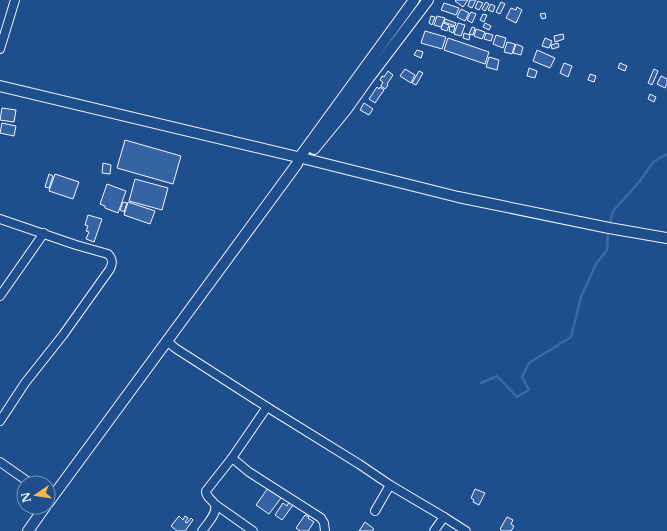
<svg xmlns="http://www.w3.org/2000/svg" width="667" height="531" font-family="'Libre Baskerville',serif">
	<style>
		.lines { fill: none; stroke-linecap: round; stroke-linejoin: round }
		.stream { stroke: #3b69a3; stroke-width: 2.5 }
		.building { fill: #3563a3; stroke: #f2f6ff }
		.minor-casing { stroke: #f2f6ff; stroke-width: 10 }
		.tertiary-casing { stroke: #f2f6ff; stroke-width: 12 }
		.minor { stroke: #1f4e8c; stroke-width: 8 }
		.tertiary { stroke: #1f4e8c; stroke-width: 10 }
	</style>
	<rect width="100%" height="100%" fill="#1f4e8c"/>
	<g class="lines">
		<!-- stream -->
		<g class="stream">
			<polyline points="609,226 613,211 640,181 653,162 667,154"/>
			<polyline points="481,383 497,376 517,397 529,390 522,377 529,363 571,337 581,297 596,264 607,250 608,231"/>
		</g>
	</g>
	<!-- building -->
	<g class="building">
		<polygon points="456,0 468,0 463,7 455,1"/>
		<polygon points="470,0 476,0 472,8 468,6"/>
		<polygon points="478,1 483,3 479,10 475,8"/>
		<polygon points="486,2 489,4 485,11 482,9"/>
		<polygon points="501,2 505,4 500,14 496,12"/>
		<polygon points="444,3 459,8 456,15 441,10"/>
		<polygon points="491,4 495,6 493,12 488,10"/>
		<polygon points="517,7 522,10 516,23 506,18 511,8 516,10"/>
		<polygon points="461,9 469,13 465,21 457,17"/>
		<polygon points="471,12 476,14 472,23 467,20"/>
		<polygon points="545,13 546,18 542,19 540,14"/>
		<polygon points="483,14 487,15 484,22 480,20"/>
		<polygon points="431,16 435,17 432,25 429,23"/>
		<polygon points="437,16 445,18 441,27 434,25"/>
		<polygon points="445,19 456,23 455,26 444,22"/>
		<polygon points="443,23 449,25 447,31 441,29"/>
		<polygon points="458,23 465,25 461,36 454,34"/>
		<polygon points="485,23 491,26 489,30 483,27"/>
		<polygon points="450,26 455,27 453,33 449,31"/>
		<polygon points="472,27 475,28 473,35 469,34"/>
		<polygon points="476,29 485,32 482,39 474,36"/>
		<polygon points="425,31 446,37 442,49 421,43"/>
		<polygon points="464,33 470,35 469,40 463,38"/>
		<polygon points="486,33 493,35 491,41 484,39"/>
		<polygon points="563,34 564,39 555,42 554,36"/>
		<polygon points="496,35 506,38 503,48 493,44"/>
		<polygon points="448,38 489,52 485,64 444,50"/>
		<polygon points="545,38 552,41 549,48 542,46"/>
		<polygon points="507,42 515,44 512,54 504,52"/>
		<polygon points="558,43 559,47 552,49 551,45"/>
		<polygon points="516,44 523,47 521,55 513,53"/>
		<polygon points="417,50 423,52 421,58 414,55"/>
		<polygon points="537,50 555,58 550,68 533,61"/>
		<polygon points="489,57 499,60 497,70 486,67"/>
		<polygon points="564,63 572,66 568,77 560,73"/>
		<polygon points="620,63 627,66 625,71 618,68"/>
		<polygon points="529,68 537,71 535,78 527,76"/>
		<polygon points="405,69 415,75 411,83 400,76"/>
		<polygon points="654,69 658,71 652,85 648,83"/>
		<polygon points="388,71 393,75 387,84 388,85 385,89 381,86 383,82 380,80 382,76 384,77"/>
		<polygon points="419,71 423,73 416,85 412,83"/>
		<polygon points="590,74 596,76 594,82 588,80"/>
		<polygon points="661,76 667,79 667,84 665,88 657,84"/>
		<polygon points="377,87 379,89 380,87 384,90 375,103 369,99"/>
		<polygon points="650,94 656,97 654,102 648,99"/>
		<polygon points="364,103 373,109 369,115 360,110"/>
		<polygon points="2,108 16,110 14,122 0,120"/>
		<polygon points="2,123 16,126 14,136 0,133"/>
		<polygon points="125,140 181,156 173,184 117,168"/>
		<polygon points="103,163 111,165 110,174 102,173"/>
		<polygon points="49,174 53,176 49,188 45,187"/>
		<polygon points="55,174 79,182 73,199 49,191"/>
		<polygon points="135,179 168,188 162,210 129,201"/>
		<polygon points="107,184 126,191 118,213 105,208 105,206 100,204"/>
		<polygon points="123,202 127,203 124,212 120,210"/>
		<polygon points="128,202 155,211 150,224 124,215"/>
		<polygon points="88,215 102,219 94,242 86,239 89,232 86,231 88,226 85,225"/>
		<polygon points="268,488 281,498 269,514 256,505"/>
		<polygon points="475,489 485,493 479,505 473,502 474,500 471,498"/>
		<polygon points="289,502 293,505 282,520 275,515 283,503 287,506"/>
		<polygon points="305,515 309,517 308,518 314,522 308,531 300,531 296,528"/>
		<polygon points="179,516 183,520 185,516 188,518 185,522 187,523 191,518 193,520 185,531 177,531 171,526"/>
		<polygon points="507,517 513,520 511,524 514,526 511,531 502,531 500,529"/>
		<polygon points="365,522 374,529 372,531 359,531"/>
	</g>
	<g class="lines">
		<!-- minor casing -->
		<g class="minor-casing">
			<g id="minor">
				<polyline points="0,49 15,0"/>
				<path d="M 0,219 L 76,245 L 108,254 C 113,259 113,263 110,269 L 63,335 L 25,383 L 0,421"/>
				<polyline points="0,296 44,233"/>
				<polyline points="167,341 175,348 267,407 359,464 390,485 444,517 466,531"/>
				<polyline points="232,458 249,472 321,518 324,523 325,531"/>
				<polyline points="0,462 30,483"/>
				<polyline points="216,505 253,531"/>
				<polyline points="375,511 390,485"/>
				<path d="M 202,531 C 207,524 221,510 213,502 C 210,498 206,497 206,491 L 232,458 L 267,407"/>
				<polyline points="434,531 444,517"/>
			</g>
		</g>
		<!-- tertiary casing -->
		<g class="tertiary-casing">
			<g id="tertiary">
				<polyline points="0,86 306,159 458,197 609,228 667,238"/>
				<polyline points="314,149 346,110 368,79 428,0"/>
				<polyline points="48,503 297,164 299,158 414,0"/>
				<polyline points="28,531 45,507"/>
			</g>
		</g>
		<!-- minor -->
		<use href="#minor" class="minor"/>
		<!-- tertiary -->
		<use href="#tertiary" class="tertiary"/>
	</g>
	<!-- north arrow -->
	<g transform="translate(36 495) rotate(257)"><circle r="19" fill="#1f4e8c" stroke="#7391ba"/>
	<path d="M0-3L7 15L0 10L-7 15Z" fill="#ffb74d"/>
	<text y="-6" font-size="11" font-weight="bold" text-anchor="middle" fill="#f2f6ff">N</text>
	</g>
</svg>
